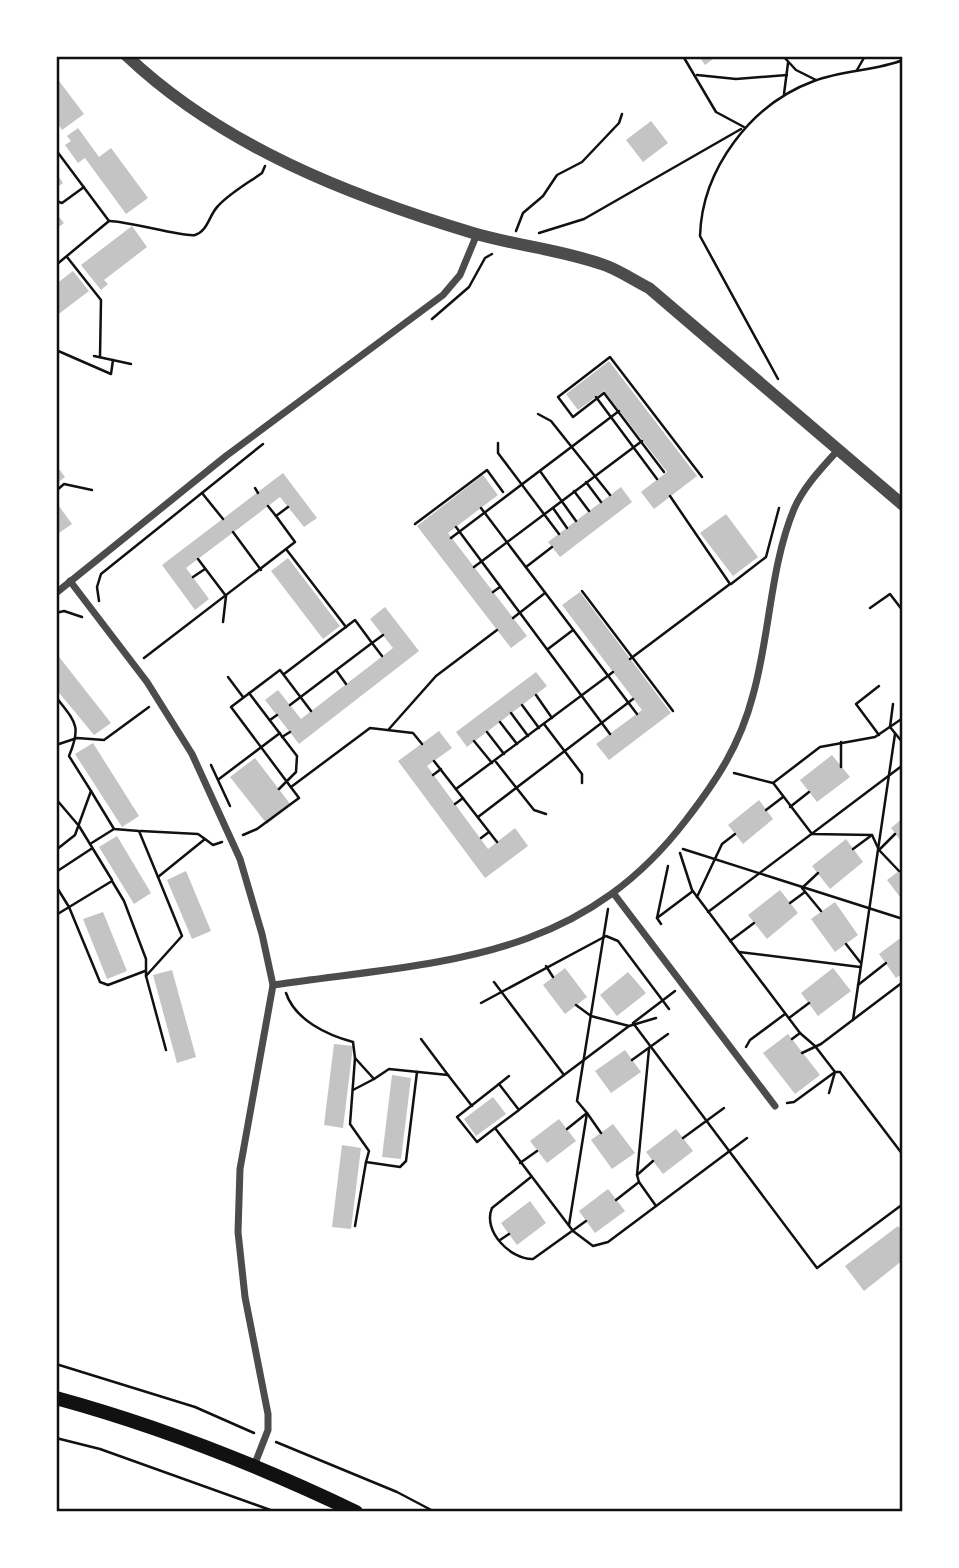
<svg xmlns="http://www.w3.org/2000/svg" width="959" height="1568" font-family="'PT Sans Narrow',sans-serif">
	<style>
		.building { fill: #c4c4c4 }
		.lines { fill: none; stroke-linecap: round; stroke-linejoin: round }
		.path { stroke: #111; stroke-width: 2.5 }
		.minor { stroke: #4c4c4c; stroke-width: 7 }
		.tertiary { stroke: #4c4c4c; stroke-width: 12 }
		.secondary { stroke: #111; stroke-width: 14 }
		.neatline { fill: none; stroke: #111; stroke-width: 2.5 }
	</style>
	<rect width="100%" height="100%" fill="#fff"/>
	<!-- building -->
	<g class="building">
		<polygon points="699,56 717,56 705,65"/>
		<polygon points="56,77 84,114 62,130 56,121"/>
		<polygon points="651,121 668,143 643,162 626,140"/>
		<polygon points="78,128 99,157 111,148 148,198 126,214 85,158 78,163 65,145 71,141 67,136"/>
		<polygon points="56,173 63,183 56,188"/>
		<polygon points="56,213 64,223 56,229"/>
		<polygon points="132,226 147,247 104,280 108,284 101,290 81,265"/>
		<polygon points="73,271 89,291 56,316 56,284"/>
		<polygon points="609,361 697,476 654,509 641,492 667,472 604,391 578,410 566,394"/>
		<polygon points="56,465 65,477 56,484"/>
		<polygon points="283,473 317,518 304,527 280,497 186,568 209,599 195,610 162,565"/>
		<polygon points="483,475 498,495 448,533 527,636 511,648 417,526"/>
		<polygon points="621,487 632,502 560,557 548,542"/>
		<polygon points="56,502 72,524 56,535"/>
		<polygon points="726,514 758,557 733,576 700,533"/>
		<polygon points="288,558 340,626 323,639 271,571"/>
		<polygon points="580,592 671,713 609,760 596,744 642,710 562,605"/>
		<polygon points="385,607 419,651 299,744 265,700 278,690 301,719 393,648 370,619"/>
		<polygon points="56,653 111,723 94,735 56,689"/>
		<polygon points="536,672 547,686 467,747 456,732"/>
		<polygon points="439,731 452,748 427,766 488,849 515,828 528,846 485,878 398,761"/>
		<polygon points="93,743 139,816 122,827 75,754"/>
		<polygon points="832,755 850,777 817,802 800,780"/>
		<polygon points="255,758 291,805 267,824 230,777"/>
		<polygon points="759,800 773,819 743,844 728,825"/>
		<polygon points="903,818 903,844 891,828"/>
		<polygon points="117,836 151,893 134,904 99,847"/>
		<polygon points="846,839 863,862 830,889 812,866"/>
		<polygon points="903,868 903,901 887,880"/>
		<polygon points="186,871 211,931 192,939 167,880"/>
		<polygon points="780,890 798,913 767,939 748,915"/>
		<polygon points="835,902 858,935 835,952 811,919"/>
		<polygon points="103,912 127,971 107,979 83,919"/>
		<polygon points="903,936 903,973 896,978 879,954"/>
		<polygon points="565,968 587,997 565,1014 543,985"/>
		<polygon points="833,968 851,991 818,1016 801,993"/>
		<polygon points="172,970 196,1057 177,1063 153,975"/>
		<polygon points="628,972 646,993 617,1016 600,995"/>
		<polygon points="788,1034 820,1075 795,1094 763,1053"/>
		<polygon points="334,1044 353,1046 343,1128 324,1125"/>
		<polygon points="625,1050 641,1072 611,1093 595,1071"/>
		<polygon points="392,1075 411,1078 401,1159 382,1157"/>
		<polygon points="493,1097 506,1114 476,1136 464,1119"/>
		<polygon points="559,1119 576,1141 547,1163 530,1141"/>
		<polygon points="613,1124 635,1153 612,1169 591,1140"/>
		<polygon points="676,1129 693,1151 663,1174 646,1152"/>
		<polygon points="342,1145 361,1148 351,1229 332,1227"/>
		<polygon points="608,1189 625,1211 595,1233 579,1211"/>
		<polygon points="530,1201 546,1223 517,1245 501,1223"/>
		<polygon points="898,1226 903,1232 903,1260 864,1291 845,1266"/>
	</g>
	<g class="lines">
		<!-- path -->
		<g class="path">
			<polyline points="683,56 716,112 744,127"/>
			<polyline points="783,56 796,70 816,80"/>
			<polyline points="857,70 865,56"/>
			<polyline points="697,75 736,79 787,75"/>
			<polyline points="784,94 788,63"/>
			<polyline points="56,150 109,221 56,265"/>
			<polyline points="56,201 62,203 84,187"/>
			<path d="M 109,221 C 128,221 186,238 195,235 C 208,231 209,215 218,206 C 230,193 248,183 262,173 L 265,166"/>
			<polyline points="516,231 523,213 543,196 557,175 582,162 619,123 622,114"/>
			<polyline points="539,233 584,219 741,129"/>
			<polyline points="67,257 101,300 100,357"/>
			<polyline points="432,319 469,287 485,258 492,254"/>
			<polyline points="56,350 111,374 113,360"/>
			<polyline points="94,356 131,364"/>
			<path d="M 778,379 L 700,236 C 702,169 751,104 814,81 C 843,70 875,71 903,60"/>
			<polyline points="596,397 657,479"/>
			<polyline points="538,414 551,421 610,495"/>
			<polyline points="498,443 498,453 559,534"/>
			<polyline points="540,471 576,521"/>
			<polyline points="664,472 604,393 573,417 558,397 610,357 702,477"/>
			<polyline points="586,482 601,502"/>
			<polyline points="255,488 258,493"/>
			<polyline points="56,491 64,484 92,490"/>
			<polyline points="574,491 589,511"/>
			<polyline points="202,493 223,519"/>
			<polyline points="268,506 276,516"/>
			<polyline points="288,507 276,516 295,542 286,549 346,627"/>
			<polyline points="481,508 637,714"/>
			<polyline points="553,508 567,528"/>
			<polyline points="415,524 487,470 503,492"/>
			<polyline points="456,527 610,734"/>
			<polyline points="233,532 261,570"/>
			<polyline points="451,538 619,411"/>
			<polyline points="198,559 226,596 223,622"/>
			<polyline points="474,567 642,441"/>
			<polyline points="526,567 552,547"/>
			<polyline points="193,577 205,569"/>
			<polyline points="731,584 766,557 779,508"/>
			<polyline points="582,591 673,711"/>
			<polyline points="493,592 500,587"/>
			<polyline points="99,601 97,587 101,574 263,444"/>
			<polyline points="870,608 890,594 903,611"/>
			<polyline points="56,613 64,611 82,617"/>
			<polyline points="513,618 545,593"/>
			<polyline points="548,649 573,630"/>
			<polyline points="382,656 372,643 383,635"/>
			<polyline points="144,658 286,549"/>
			<polyline points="630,659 730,584 670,496"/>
			<polyline points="336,670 346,684"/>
			<polyline points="284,674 355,620 372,643 290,705"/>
			<polyline points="228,677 243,697"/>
			<polyline points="879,686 856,704 879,735"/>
			<polyline points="249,693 297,756 296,772 279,789"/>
			<polyline points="536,695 552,718"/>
			<path d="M 56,697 C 75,722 82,725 69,756 L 91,791 L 75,835 L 56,850"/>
			<polyline points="893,704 890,727 903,743"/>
			<polyline points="522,705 539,728"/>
			<polyline points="511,713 528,736"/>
			<polyline points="270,720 277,715"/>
			<polyline points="500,722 517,744"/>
			<polyline points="544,724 582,774 582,783"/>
			<polyline points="389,729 436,676 497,630"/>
			<polyline points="487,732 504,754"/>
			<polyline points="282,737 290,732"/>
			<polyline points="474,741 492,763"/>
			<polyline points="841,742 841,767"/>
			<polyline points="56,745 77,738 104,740 149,707"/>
			<polyline points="434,761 497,842"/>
			<polyline points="496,762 534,810 546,814"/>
			<polyline points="211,765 230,806"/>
			<polyline points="734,773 773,783 820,747 875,737 903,718"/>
			<polyline points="433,775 441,769"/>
			<polyline points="219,779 280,733"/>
			<polyline points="774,784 812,834 872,835 879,850 899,871"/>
			<polyline points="291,787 370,728 413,733 422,744"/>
			<polyline points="456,789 613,672"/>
			<polyline points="91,791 114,829 139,831 158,877 205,839 213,845 222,842"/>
			<polyline points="56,799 79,826 112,880"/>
			<polyline points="455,804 463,798"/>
			<polyline points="790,807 809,792"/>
			<polyline points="766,810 783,797"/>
			<polyline points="478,817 633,699"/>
			<polyline points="141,831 198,834 205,839"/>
			<polyline points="243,835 257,829 299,798 231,707 280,670 311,711"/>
			<polyline points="481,838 489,832"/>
			<polyline points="90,844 114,829"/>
			<polyline points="683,849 903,919"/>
			<polyline points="853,849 872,835"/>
			<polyline points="879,850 895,834"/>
			<polyline points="680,853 692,890 800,1033 815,1046 835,1072 829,1093"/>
			<polyline points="668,866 657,918 693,891"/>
			<polyline points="56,872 91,849"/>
			<polyline points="818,873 802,888 821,911"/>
			<polyline points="56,886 69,907 100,982 108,985 145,971"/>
			<polyline points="697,897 722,844 735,834"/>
			<polyline points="790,903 805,892"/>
			<polyline points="708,912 903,765"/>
			<polyline points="56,915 112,881 124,901 146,959 146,976 182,936 158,877"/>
			<polyline points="657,918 661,924"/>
			<polyline points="730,941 754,923"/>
			<polyline points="846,944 860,962"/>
			<polyline points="739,952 860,967"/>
			<polyline points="546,966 553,977"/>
			<polyline points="146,976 166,1050"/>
			<polyline points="494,982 564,1075 520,1109"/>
			<polyline points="858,985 886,963"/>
			<polyline points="675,991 633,1023 817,1268 903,1204"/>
			<path d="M 286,993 C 295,1020 327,1035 353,1042 L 355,1058 L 374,1079 L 389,1069 L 448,1075 L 472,1106"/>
			<polyline points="481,1003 606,936 618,941 669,1009"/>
			<polyline points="576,1005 591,1016 629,1026 656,1018"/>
			<polyline points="789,1018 809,1003"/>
			<polyline points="853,1020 895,734"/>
			<polyline points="421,1039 448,1075"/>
			<polyline points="792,1039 800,1033"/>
			<polyline points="746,1047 750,1040 785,1014"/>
			<polyline points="649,1049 637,1175 639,1182 656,1206"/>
			<polyline points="802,1053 821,1044 903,982"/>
			<polyline points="355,1058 350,1124 369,1151 366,1162 400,1167 406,1161 417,1072"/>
			<polyline points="632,1060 668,1034"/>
			<polyline points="564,1075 629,1026"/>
			<polyline points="509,1076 499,1084 519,1110 495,1128 573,1231 593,1246 608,1242 747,1138"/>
			<polyline points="353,1090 374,1079"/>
			<polyline points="787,1103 794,1102 835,1072 840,1072 903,1155"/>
			<polyline points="495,1128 477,1142 457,1117 499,1084"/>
			<polyline points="567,1129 587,1113 601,1133"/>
			<polyline points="683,1138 724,1108"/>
			<polyline points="520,1163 537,1151"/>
			<polyline points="637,1175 653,1161"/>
			<path d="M 531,1177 L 492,1208 C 482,1231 511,1260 533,1259 L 586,1221"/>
			<polyline points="616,1200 639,1182"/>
			<polyline points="569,1225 587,1113 577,1101 608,909"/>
			<polyline points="355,1226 366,1162"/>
			<polyline points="500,1240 509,1234"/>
			<polyline points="56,1364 195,1407 254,1433"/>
			<polyline points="56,1438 100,1449 276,1512"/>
			<polyline points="276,1442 397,1492 435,1512"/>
		</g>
		<!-- minor -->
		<g class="minor">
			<polyline points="70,581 147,682 192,754 240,859 262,934 273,985 240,1169 238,1232 245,1297 268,1414 268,1430 254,1466"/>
			<polyline points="56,593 226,456 443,295 460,275 477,234"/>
			<polyline points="614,894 775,1106"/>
			<path d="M 273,985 C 436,961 576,964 686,820 C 717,780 740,745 753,695 C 770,635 770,567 794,509 C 804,486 822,468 838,450"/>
		</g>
		<!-- tertiary -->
		<path class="tertiary" d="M 127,56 C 222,146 350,196 473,233 C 517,246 564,250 607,266 C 622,272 635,281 649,288 L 903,505"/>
		<!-- secondary -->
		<path class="secondary" d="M 56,1398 C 159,1426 260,1466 356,1512"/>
	</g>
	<!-- border -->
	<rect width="959" height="1568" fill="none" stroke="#ffffff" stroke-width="116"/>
	<rect x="58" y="58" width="843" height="1452" class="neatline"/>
</svg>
